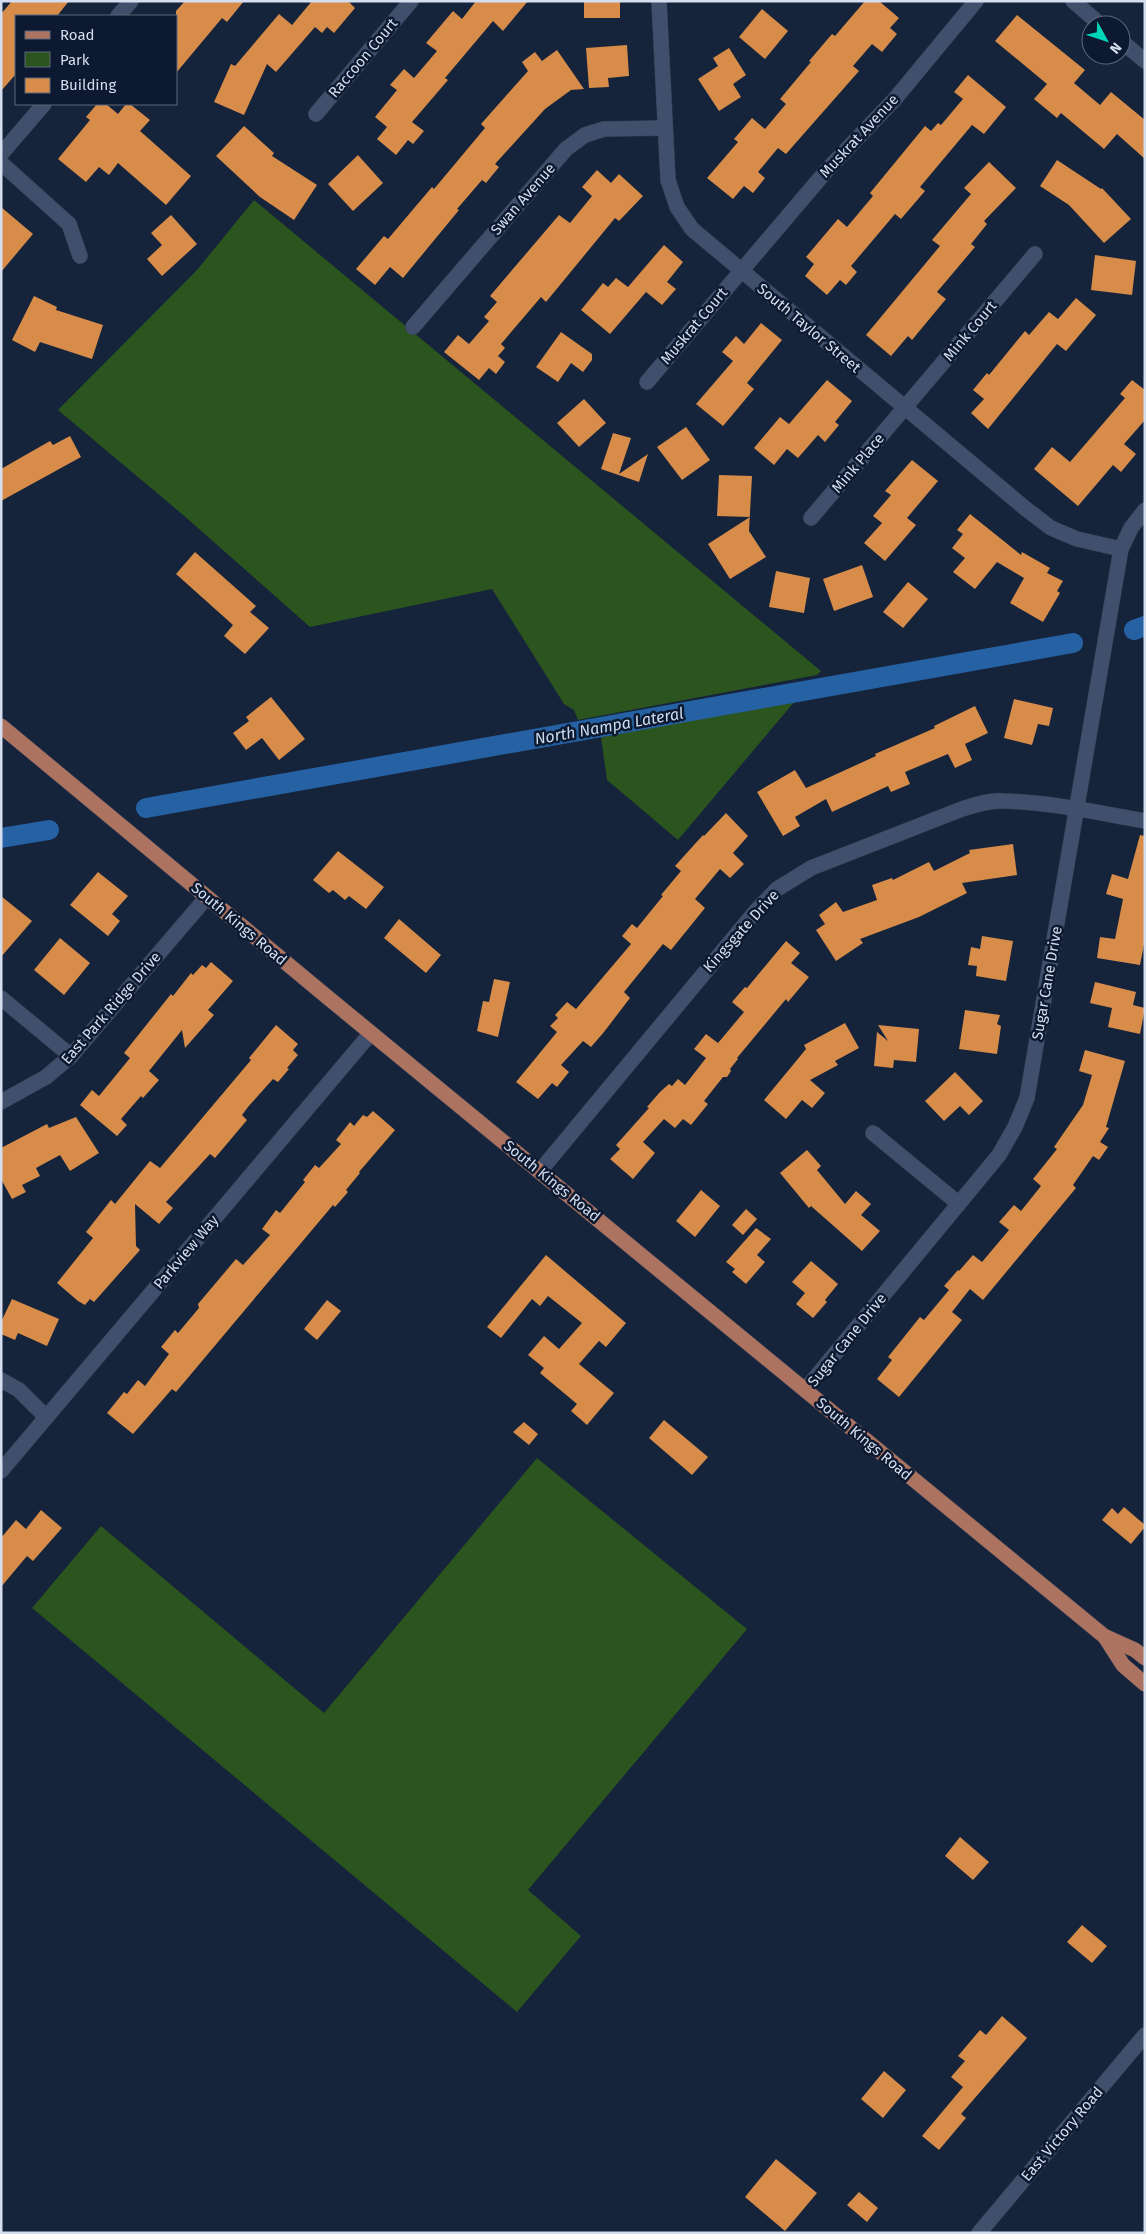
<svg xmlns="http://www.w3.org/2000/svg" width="1146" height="2234" font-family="'Fira Sans',sans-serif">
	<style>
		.green { fill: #2b541f }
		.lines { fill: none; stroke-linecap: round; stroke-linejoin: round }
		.canal { stroke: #2561a3; stroke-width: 20 }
		.building { fill: #d78c4a }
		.minor-casing { stroke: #353e52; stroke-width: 16 }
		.major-casing { stroke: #353e52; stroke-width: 16 }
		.minor { stroke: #404f6b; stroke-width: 15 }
		.major { stroke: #ac7360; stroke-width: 15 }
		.labels { text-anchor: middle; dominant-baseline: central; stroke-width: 5; stroke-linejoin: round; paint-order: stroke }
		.street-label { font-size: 15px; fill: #d5deef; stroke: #0c1930 }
		.water-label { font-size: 16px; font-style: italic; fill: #ccdbee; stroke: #0c1930 }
	</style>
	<rect width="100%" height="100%" fill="#15233b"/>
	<!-- green -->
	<g class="green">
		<polygon points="254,200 821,671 817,675 578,720 574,710 564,704 492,589 310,627 182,514 58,410 197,270"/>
		<polygon points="795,701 678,840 607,780 601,737"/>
		<polygon points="537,1458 747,1629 528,1890 581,1936 517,2012 32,1608 101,1526 324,1713"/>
	</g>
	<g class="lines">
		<!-- canal -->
		<g class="canal">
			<polyline points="1134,630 1145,626"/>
			<polyline points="146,808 1073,643"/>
			<polyline points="1,838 49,830"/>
		</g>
	</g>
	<!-- building -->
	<g class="building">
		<polygon points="12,1 69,1 57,16 16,16 16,74 1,91 1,14"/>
		<polygon points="185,1 244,1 227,22 222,18 176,73 176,11"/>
		<polygon points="312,1 348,1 355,8 334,33 327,27 322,33 315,27 276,72 267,64 244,115 214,102 231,64 235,66 279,14 292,25"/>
		<polygon points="476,1 528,1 503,31 493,21 445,78 448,80 412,122 424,131 413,144 408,140 396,155 377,139 387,127 375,117 397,90 390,85 404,69 414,78 437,51 426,43 453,11 462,19"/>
		<rect x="584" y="1" width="36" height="17"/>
		<polygon points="865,1 879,1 899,18 890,28 897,34 882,52 872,44 853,66 859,71 786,154 778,148 758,172 765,178 753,193 744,186 733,199 707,178 738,142 734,139 752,118 765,129 786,104 780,99 811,62 809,61 832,34 835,36"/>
		<polygon points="762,9 788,31 765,59 739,37"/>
		<polygon points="1017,15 1085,70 1074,83 1100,105 1111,92 1145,120 1145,159 1117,134 1104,149 1061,113 1057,118 1034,99 1047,84 995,41"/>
		<polygon points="627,45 629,76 608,78 609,87 589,88 586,48"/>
		<polygon points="729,48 746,75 733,84 741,97 719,111 698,79 718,66 713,58"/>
		<polygon points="557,50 584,89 571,90 545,109 495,164 499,167 486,183 482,180 457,209 459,210 403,278 390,267 375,285 356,269 384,236 388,239 432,187 434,189 485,128 481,124 528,71 522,62 535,52 542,61"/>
		<polygon points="968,75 1006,107 984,134 972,125 920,187 925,191 901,219 895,214 851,266 857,272 846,285 840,280 827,295 805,276 814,264 806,257 838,219 847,227 873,196 870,193 925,126 931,131 938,123 941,125 963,99 954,92"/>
		<polygon points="97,104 106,104 118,114 126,104 130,104 150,120 140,131 191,176 166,205 118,163 109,175 99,167 86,182 58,159 90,120 86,117"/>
		<polygon points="244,126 274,153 272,156 317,185 294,220 260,197 216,156"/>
		<polygon points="358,155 383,183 353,211 328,184"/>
		<polygon points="1057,160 1101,189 1102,188 1131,219 1104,243 1069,205 1040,186"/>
		<polygon points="989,162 1016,188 984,221 987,224 971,244 975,247 937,292 946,299 912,340 908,336 891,356 866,335 940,246 932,240 971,194 964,188"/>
		<polygon points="597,170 611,183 619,174 643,196 619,221 615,218 546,302 541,297 501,344 505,348 498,356 505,362 496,374 489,368 479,380 444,352 458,335 469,344 489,321 484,317 497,302 490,296 559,215 570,223 592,196 582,187"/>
		<polygon points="1,207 33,234 1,272"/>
		<polygon points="171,215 197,244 162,276 147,259 162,245 151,233"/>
		<polygon points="664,245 683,262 667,282 676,289 662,305 646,292 610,334 581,310 603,283 608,287 616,278 628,287"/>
		<polygon points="1095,255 1136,261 1132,295 1091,290"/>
		<polygon points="34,296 57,307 56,310 103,325 92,359 40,342 35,352 12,340"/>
		<polygon points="1076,298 1096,315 1066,351 1057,344 988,429 971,413 984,399 973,390 987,373 989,375 1025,331 1029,335 1049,312 1058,319"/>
		<polygon points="761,323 782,340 747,383 754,389 723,426 696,404 733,361 722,352 736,336 744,344"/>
		<polygon points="561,332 592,354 592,360 583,372 571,363 558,382 536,367"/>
		<polygon points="827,380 852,401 835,422 839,425 825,442 818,435 798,458 787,449 774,465 754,448 780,417 789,424"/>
		<polygon points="1132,380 1145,390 1145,420 1124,444 1136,454 1121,472 1113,465 1078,506 1034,469 1052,447 1070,462 1125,398 1120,394"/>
		<polygon points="584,399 606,423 579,447 557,423"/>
		<polygon points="686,427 710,460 682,480 657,447"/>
		<polygon points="613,433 631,438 619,474 648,454 639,482 601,469"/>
		<polygon points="70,436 81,457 1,501 1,469 50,441 53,445"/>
		<polygon points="912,460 938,481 907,518 916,525 885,561 864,543 882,523 873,516 891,495 885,491"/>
		<polygon points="719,475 752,476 749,531 766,557 730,579 708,544 750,517 717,516"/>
		<polygon points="970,514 1021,555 1022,552 1050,568 1047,573 1063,581 1057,591 1060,593 1043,622 1010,603 1024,578 997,562 975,589 953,572 965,558 952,548 963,534 957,530"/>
		<polygon points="195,552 256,606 250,612 269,628 245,654 224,636 233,625 176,574"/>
		<polygon points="862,565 873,597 834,611 823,579"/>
		<polygon points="776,571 810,578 804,613 769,607"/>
		<polygon points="908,582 928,599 903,628 883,612"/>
		<polygon points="271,697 305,739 279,760 262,738 246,750 233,733 249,721 246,717"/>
		<polygon points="1014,699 1053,708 1049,726 1038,724 1032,745 1004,738"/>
		<polygon points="975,706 988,733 965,744 972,760 955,768 948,754 905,772 910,784 891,792 888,786 832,812 826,799 795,817 800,826 783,836 757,792 795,770 806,788 876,756 875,754 935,728 934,726"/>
		<polygon points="726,813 748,836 733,853 744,864 730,878 720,869 695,899 705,908 671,950 663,944 624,992 630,998 604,1032 591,1047 583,1041 561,1065 569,1072 557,1087 552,1083 538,1099 516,1082 557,1032 550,1026 558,1018 555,1015 567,1002 576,1009 631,944 622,936 632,924 637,928 663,896 661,895 681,871 675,866 703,835 704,836"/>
		<polygon points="1140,835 1145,836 1145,939 1140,965 1097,958 1100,937 1115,939 1123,899 1106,894 1112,874 1128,879"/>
		<polygon points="1013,844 1017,875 962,883 967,893 919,917 860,939 863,943 836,961 816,930 825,924 819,915 836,902 843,912 877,900 872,885 892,878 893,880 929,862 934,871 970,853 969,850"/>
		<polygon points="338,851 384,887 366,909 349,896 345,900 333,890 329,893 313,880"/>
		<polygon points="98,872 128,896 112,914 120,921 108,936 70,905"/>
		<polygon points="1,896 32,921 1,957"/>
		<polygon points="399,919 441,955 426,973 384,938"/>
		<polygon points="982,936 1013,941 1006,981 976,976 977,966 968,965 971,947 980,949"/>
		<polygon points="60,938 90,963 64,995 34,970"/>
		<polygon points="786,941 800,953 791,963 809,977 788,1002 786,999 737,1058 738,1059 730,1069 731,1071 727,1077 723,1077 704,1101 708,1104 691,1125 683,1119 675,1128 664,1119 643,1142 655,1153 633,1179 610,1159 620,1149 616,1145 649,1108 647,1107 660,1092 669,1084 672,1086 678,1079 685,1085 706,1058 694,1049 706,1034 718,1043 744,1012 732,1002 745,987 747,988"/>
		<polygon points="211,962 233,981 208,1010 214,1015 185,1048 182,1030 149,1071 159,1080 143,1098 141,1096 121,1119 127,1125 117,1136 80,1105 92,1090 99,1096 130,1058 124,1053 171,994 173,996 191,973 193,975 202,965 206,968"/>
		<polygon points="494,979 510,982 498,1037 477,1031 483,1001 489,1002"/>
		<polygon points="1095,982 1136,992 1133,1005 1145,1008 1140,1034 1108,1027 1112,1008 1090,1003"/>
		<polygon points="965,1010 1000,1015 997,1024 1001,1026 997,1054 959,1049"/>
		<polygon points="845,1023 859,1048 835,1061 838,1065 810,1080 825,1093 812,1108 802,1100 786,1119 764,1100 806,1049 804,1045"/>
		<polygon points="276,1025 298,1044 293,1050 298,1055 287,1068 289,1069 278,1082 273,1079 248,1107 242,1115 247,1120 215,1158 210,1154 166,1202 173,1208 159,1224 135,1204 136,1246 140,1250 94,1302 90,1299 85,1305 78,1301 57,1283 93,1238 86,1232 111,1200 115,1204 150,1161 160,1168 251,1060 249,1058"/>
		<polygon points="878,1025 919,1029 916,1062 894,1060 893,1068 874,1066 877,1032 888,1041"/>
		<polygon points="1085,1050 1125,1061 1106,1127 1109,1128 1100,1142 1108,1147 1099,1160 1093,1156 1073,1185 1076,1188 983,1300 970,1289 952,1312 962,1320 899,1397 877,1379 892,1360 888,1357 920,1317 924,1320 949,1290 944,1286 958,1270 959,1271 973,1255 982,1262 1009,1230 999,1222 1014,1205 1021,1211 1041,1186 1033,1179 1057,1149 1054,1147 1083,1105 1092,1075 1079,1071"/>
		<polygon points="955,1072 983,1101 969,1115 960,1106 944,1121 925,1101"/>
		<polygon points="373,1111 395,1130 359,1172 360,1173 346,1190 348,1192 335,1207 333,1205 176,1392 172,1389 133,1434 107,1413 124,1392 127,1394 138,1380 145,1386 169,1354 161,1347 175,1330 178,1333 199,1308 198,1304 236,1259 243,1265 270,1235 262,1229 276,1210 280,1213 305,1182 303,1180 315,1165 319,1168 341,1144 336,1140 350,1122 354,1126 363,1115 367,1117"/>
		<polygon points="76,1117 99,1153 70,1171 60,1155 36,1168 40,1176 22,1185 26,1192 12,1199 1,1179 1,1148 47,1124 49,1128"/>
		<polygon points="807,1150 821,1166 817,1170 845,1204 856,1191 871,1204 861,1215 880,1231 862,1251 811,1206 809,1208 780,1173"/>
		<polygon points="701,1190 720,1206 695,1237 676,1221"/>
		<polygon points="746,1209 757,1219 743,1235 732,1225"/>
		<polygon points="756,1228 771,1239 757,1255 765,1262 746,1284 732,1272 735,1269 726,1262"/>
		<polygon points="546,1255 626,1323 606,1347 599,1341 579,1364 614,1393 587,1425 571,1411 577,1404 540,1373 544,1368 528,1355 544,1336 559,1349 582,1323 548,1296 540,1306 532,1299 501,1338 487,1327"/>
		<polygon points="811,1261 838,1284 825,1300 827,1302 813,1318 796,1304 805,1293 792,1282"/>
		<polygon points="12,1299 59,1319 47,1346 18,1333 15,1340 1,1334 1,1322"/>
		<polygon points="327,1300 341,1311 317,1340 304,1329"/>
		<polygon points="664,1420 708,1457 692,1475 649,1438"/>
		<polygon points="524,1422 538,1434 529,1445 513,1432"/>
		<polygon points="1124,1507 1145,1525 1145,1527 1131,1544 1102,1520 1112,1508 1118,1514"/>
		<polygon points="41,1510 62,1528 33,1561 27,1556 1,1587 1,1538 16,1520 26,1529"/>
		<polygon points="960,1837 989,1862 973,1880 945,1856"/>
		<polygon points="1082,1925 1107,1946 1092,1963 1067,1942"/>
		<polygon points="1002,2016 1027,2038 961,2114 966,2118 939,2150 922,2136 963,2087 951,2077 965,2061 958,2056 980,2030 986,2035"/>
		<polygon points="884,2071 906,2090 883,2118 861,2099"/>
		<polygon points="776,2159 817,2193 785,2231 745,2197"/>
		<polygon points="859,2192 878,2208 867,2222 847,2205"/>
	</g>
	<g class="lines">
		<!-- minor casing -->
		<g class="minor-casing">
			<g id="minor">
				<polyline points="659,1 668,180 677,207 692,229 1026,509 1051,528 1077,539 1121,549"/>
				<polyline points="1073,1 1101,25"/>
				<polyline points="118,16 131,1"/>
				<polyline points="1121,41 1145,61"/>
				<polyline points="316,114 411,1"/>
				<polyline points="1,154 44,104"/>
				<polyline points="1,163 69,224 80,256"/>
				<polyline points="413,327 566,149 585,135 604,129 665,128"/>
				<polyline points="647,382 827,170 894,100 976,1"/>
				<polyline points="811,518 1035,254"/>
				<polyline points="1,998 71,1056"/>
				<polyline points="1,1102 46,1077 71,1056 207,897"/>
				<polyline points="873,1133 959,1204"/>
				<path d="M 540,1171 L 755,912 L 777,889 L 811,868 L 962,809 C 975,805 989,800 1003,801 C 1050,802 1099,813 1145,821"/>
				<polyline points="1,1380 19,1390 46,1417"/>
				<polyline points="805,1390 999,1155 1015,1127 1027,1098 1121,549 1131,528 1145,510"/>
				<polyline points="1,1471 371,1033"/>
				<polyline points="979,2233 1145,2035"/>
			</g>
		</g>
		<!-- major casing -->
		<g class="major-casing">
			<g id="major">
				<polyline points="1,726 326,996 1104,1636 1135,1650 1145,1658"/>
				<polyline points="1105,1637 1123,1665 1145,1684"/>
			</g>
		</g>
		<!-- minor -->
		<use href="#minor" class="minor"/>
		<!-- major -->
		<use href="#major" class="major"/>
	</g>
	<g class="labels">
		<!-- street labels -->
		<g class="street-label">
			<text transform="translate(363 58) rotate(-50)">Raccoon Court</text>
			<text transform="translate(859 136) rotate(-47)">Muskrat Avenue</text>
			<text transform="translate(523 199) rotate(-49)">Swan Avenue</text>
			<text transform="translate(694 326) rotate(-50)">Muskrat Court</text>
			<text transform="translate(809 328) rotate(40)">South Taylor Street</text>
			<text transform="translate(970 331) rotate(-50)">Mink Court</text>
			<text transform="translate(858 463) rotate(-50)">Mink Place</text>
			<text transform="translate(239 924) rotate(40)">South Kings Road</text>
			<text transform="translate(741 931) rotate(-48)">Kingsgate Drive</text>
			<text transform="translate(1047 983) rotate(-80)">Sugar Cane Drive</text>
			<text transform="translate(111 1008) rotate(-49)">East Park Ridge Drive</text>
			<text transform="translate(552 1181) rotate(39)">South Kings Road</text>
			<text transform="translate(186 1252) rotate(-50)">Parkview Way</text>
			<text transform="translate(847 1340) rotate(-51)">Sugar Cane Drive</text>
			<text transform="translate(864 1439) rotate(40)">South Kings Road</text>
			<text transform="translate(1062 2134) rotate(-50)">East Victory Road</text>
		</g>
		<!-- water labels -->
		<g class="water-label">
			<text transform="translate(609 726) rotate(-10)">North Nampa Lateral</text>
		</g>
	</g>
	<!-- border -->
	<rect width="1146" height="2234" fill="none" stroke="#d5deef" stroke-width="5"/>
	<!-- legend -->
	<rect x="15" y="15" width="162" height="90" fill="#0c1930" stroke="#5c687c"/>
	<rect x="25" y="31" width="25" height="8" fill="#ac7360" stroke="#5c687c"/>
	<text x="60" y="40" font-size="15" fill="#d5deef">Road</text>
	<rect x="25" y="52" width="25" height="15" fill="#2b541f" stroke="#5c687c"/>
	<text x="60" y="65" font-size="15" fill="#d5deef">Park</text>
	<rect x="25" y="78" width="25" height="15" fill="#d78c4a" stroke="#5c687c"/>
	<text x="60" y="90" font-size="15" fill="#d5deef">Building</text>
	<!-- north arrow -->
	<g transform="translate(1106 40) rotate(130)"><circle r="24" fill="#0c1930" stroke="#5c687c"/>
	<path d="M0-4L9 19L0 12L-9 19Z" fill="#00d5b7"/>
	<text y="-8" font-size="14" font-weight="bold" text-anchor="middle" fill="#d5deef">N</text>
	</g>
</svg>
